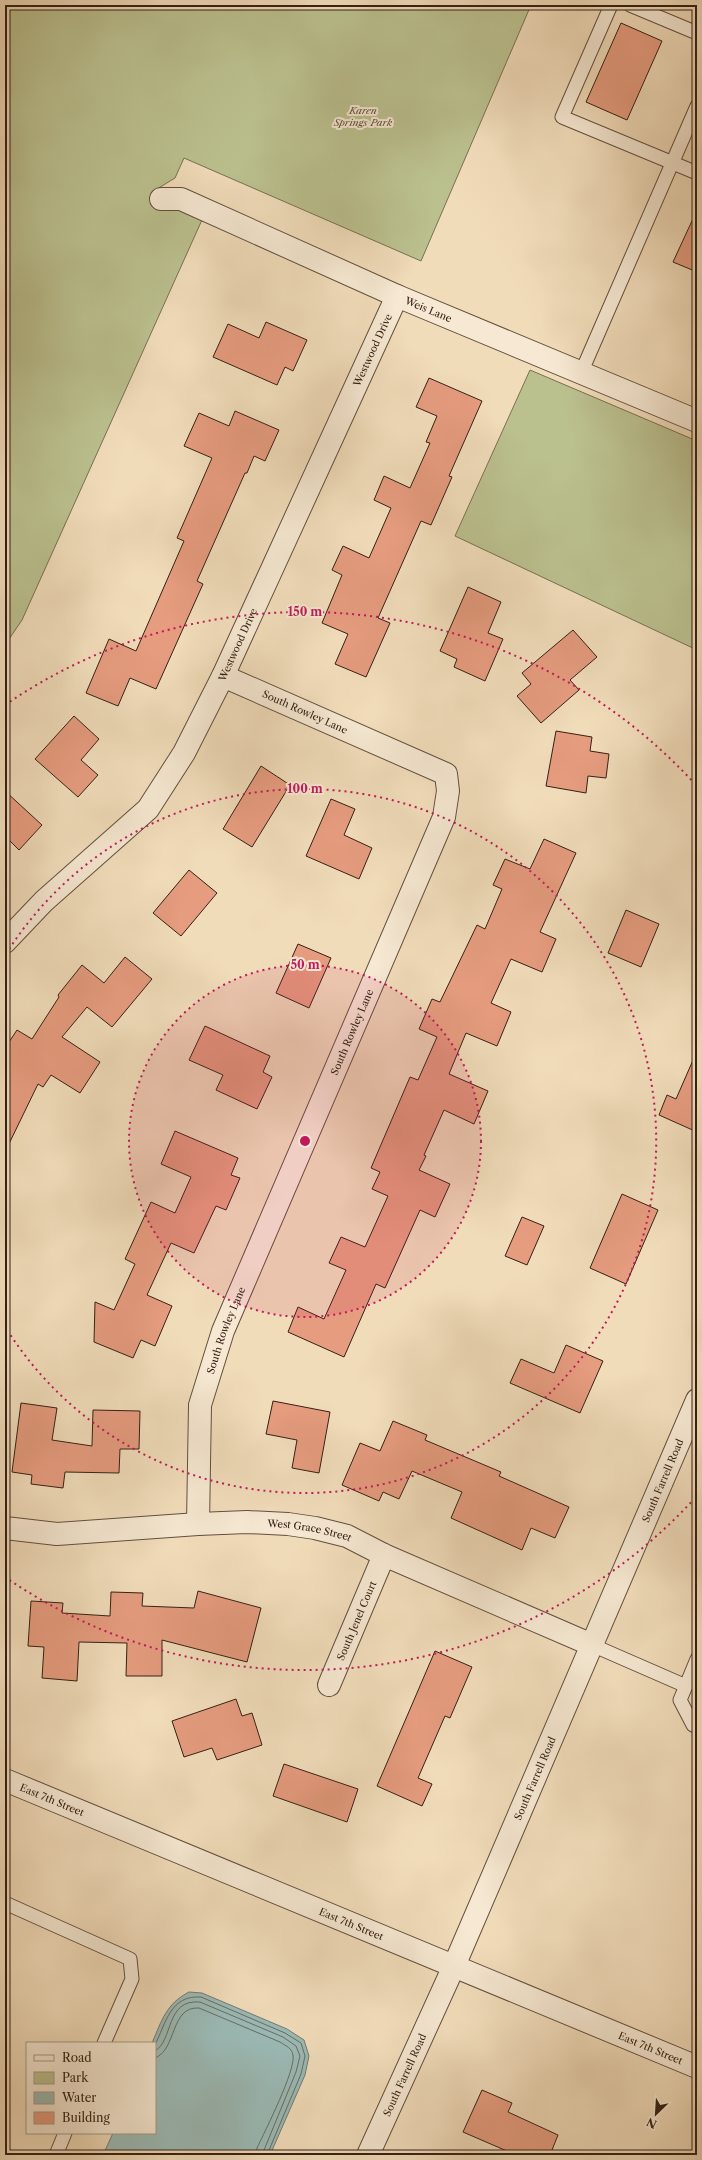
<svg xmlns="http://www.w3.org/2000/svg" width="702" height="2160" font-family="'Libre Caslon Text',serif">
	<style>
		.green { fill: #bbc08f; stroke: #787052 }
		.water { fill: #9bbab5; stroke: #727c75 }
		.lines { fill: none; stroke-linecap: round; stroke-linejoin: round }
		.shore { stroke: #686d65; stroke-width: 1 }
		.building { fill: #e69c7f; stroke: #342015 }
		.service-casing { stroke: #634f3e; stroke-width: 15 }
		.minor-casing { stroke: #634f3e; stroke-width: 24 }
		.tertiary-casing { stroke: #634f3e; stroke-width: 24 }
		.service { stroke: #f6e8d2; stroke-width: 13 }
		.minor { stroke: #f6e8d2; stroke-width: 22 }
		.tertiary { stroke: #f6e8d2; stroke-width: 22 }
		.ring { fill: none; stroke: #c2185b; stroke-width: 2; stroke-dasharray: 2 4 }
		.labels { text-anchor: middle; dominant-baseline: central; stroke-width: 4; stroke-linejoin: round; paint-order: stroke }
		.park-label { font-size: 10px; font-style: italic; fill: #5c503a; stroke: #f6e8d2 }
		.street-label { font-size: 10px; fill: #342015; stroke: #f6e8d2 }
		.centre { fill: #c2185b; stroke: #f6e8d2; stroke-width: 2 }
		.ring-label { font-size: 12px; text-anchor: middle; font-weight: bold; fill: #c2185b; stroke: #f6e8d2; stroke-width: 4; stroke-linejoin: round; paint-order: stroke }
	</style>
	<rect width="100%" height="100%" fill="#f1dcba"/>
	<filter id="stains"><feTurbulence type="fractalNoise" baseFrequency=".005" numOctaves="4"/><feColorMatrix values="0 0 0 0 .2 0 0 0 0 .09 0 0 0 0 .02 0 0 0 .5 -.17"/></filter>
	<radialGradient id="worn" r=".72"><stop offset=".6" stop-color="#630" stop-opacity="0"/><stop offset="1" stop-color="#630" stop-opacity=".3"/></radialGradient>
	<!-- green -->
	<g class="green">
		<polygon points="5,5 531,5 421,261 184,158 175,178 157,189 206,211 22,620 5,645"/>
		<polygon points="530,370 697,441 697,650 455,536"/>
	</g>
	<!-- water -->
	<path class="water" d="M 189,1992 L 202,1993 L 287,2029 L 304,2040 L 309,2056 L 305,2075 L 270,2155 L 103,2155 L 113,2133 L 155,2133 L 155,2043 L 152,2043 C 162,2020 166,2004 189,1992 Z"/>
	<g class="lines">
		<!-- shore -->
		<g class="shore">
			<path d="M 155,2045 C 166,2023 170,1995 201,1997 L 285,2033 L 301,2043 L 305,2056 L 301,2074 L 267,2155"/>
			<path d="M 155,2051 C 174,2040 165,1999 200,2002 L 283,2037 L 296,2046 L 300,2056 L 296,2072 L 262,2155"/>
			<path d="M 155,2058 C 177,2050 170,2006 199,2008 L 280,2042 C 286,2046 292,2048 293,2055 C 296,2070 265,2131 257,2148 L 256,2155"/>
		</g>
	</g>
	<!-- building -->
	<g class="building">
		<polygon points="621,23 662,41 627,120 586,102"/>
		<polygon points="697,210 697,272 673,262"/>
		<polygon points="266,322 307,340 293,371 285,367 277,385 213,357 228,324 259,338"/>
		<polygon points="429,378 482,401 449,476 452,477 431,525 421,521 378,618 390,623 366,677 335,664 348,634 322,623 342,575 332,570 343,546 369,558 391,508 374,500 384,476 410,488 430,443 426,442 437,416 416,407"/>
		<polygon points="235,411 279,430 265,461 254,456 247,473 245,473 197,581 203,584 156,689 130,678 118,706 86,693 109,639 136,651 184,541 177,538 212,458 184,446 199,413 229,426"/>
		<polygon points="468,587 501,602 488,633 503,639 485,681 454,667 457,659 440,651"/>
		<polygon points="573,630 597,657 570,680 579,690 541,723 517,696 531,684 522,673"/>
		<polygon points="74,716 99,739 81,760 98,775 78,797 35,759"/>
		<polygon points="556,731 592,737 590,751 609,754 606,778 588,776 586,793 546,786"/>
		<polygon points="261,766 290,785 252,847 223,829"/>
		<polygon points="5,791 42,825 19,850 5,836"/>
		<polygon points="331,799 355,809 344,835 372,848 359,879 306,856"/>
		<polygon points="544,839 576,853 540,932 556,939 542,972 511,959 491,1003 511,1012 497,1046 466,1033 449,1074 488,1091 474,1124 444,1110 424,1155 426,1156 419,1170 450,1184 435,1217 420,1210 385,1288 376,1284 344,1357 288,1332 298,1307 324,1319 346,1270 329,1263 341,1237 365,1247 388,1196 372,1189 380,1172 371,1168 410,1077 418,1080 437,1037 419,1029 432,999 440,1002 477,925 485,929 502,889 493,885 505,859 530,869"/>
		<polygon points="189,870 217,893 181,936 153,913"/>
		<polygon points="626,910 659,924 641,967 608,953"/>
		<polygon points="298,944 331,958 309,1008 276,993"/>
		<polygon points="125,957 152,979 112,1027 87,1007 62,1037 100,1062 80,1093 51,1075 43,1087 38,1084 5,1152 5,1048 17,1030 32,1039 59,997 58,995 82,965 104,983"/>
		<polygon points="205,1026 270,1056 263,1072 272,1077 257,1109 216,1090 223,1075 189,1060"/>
		<polygon points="697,1051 697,1132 659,1115 667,1095 676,1099"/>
		<polygon points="175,1131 238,1158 231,1175 240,1178 226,1210 216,1206 194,1253 171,1243 147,1295 172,1306 155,1346 141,1340 133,1358 94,1342 95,1302 114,1310 135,1264 125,1259 151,1202 175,1213 191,1177 161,1164"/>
		<polygon points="622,1194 658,1210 626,1284 590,1268"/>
		<polygon points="522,1217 544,1226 527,1265 505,1256"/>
		<polygon points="566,1345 603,1361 580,1413 510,1383 521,1359 554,1373"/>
		<polygon points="273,1401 330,1412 319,1473 292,1468 297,1440 266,1434"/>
		<polygon points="21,1403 57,1408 52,1440 92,1446 93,1410 140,1411 139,1449 120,1449 119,1473 65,1472 63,1488 31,1484 32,1475 12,1472"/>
		<polygon points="393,1421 427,1435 425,1440 501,1472 499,1476 569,1507 555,1538 531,1528 522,1550 451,1518 462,1492 412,1471 399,1499 383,1492 379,1501 342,1485 360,1443 380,1451"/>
		<polygon points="198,1591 261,1608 247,1662 162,1640 162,1676 126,1676 127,1643 79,1642 77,1681 42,1678 44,1647 28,1646 31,1601 63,1603 62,1613 110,1616 111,1592 143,1593 142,1606 194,1608"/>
		<polygon points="435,1651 472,1667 450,1718 445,1716 418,1778 432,1784 422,1806 377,1786"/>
		<polygon points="236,1699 242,1716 252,1713 262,1745 217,1760 212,1748 184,1757 172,1721"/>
		<polygon points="284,1764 358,1789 347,1822 273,1796"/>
		<polygon points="482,2090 512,2103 508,2112 558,2135 550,2155 516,2155 463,2132"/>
	</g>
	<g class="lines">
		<!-- service casing -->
		<g class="service-casing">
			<g id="service">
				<polyline points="611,5 562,117 697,173"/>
				<polyline points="630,5 697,33"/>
				<polyline points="581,373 697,106"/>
				<polyline points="592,1645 686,1686"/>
				<polyline points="697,1659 680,1700 693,1725 697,1727"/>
				<polyline points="5,1903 130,1959 132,1979 104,2043"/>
				<polyline points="56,2155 65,2133"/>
			</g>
		</g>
		<!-- minor casing -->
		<g class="minor-casing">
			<g id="minor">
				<path id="s1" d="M 161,199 L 181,199 L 397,296 L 697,421"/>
				<path id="s2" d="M 5,942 L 44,901 L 148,809 L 184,753 L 223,676 L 397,296"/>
				<path id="s3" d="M 198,1524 L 200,1405 L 223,1331 L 444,817 L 448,791 L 446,774 L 223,676"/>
				<path id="s4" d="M 5,1528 L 57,1534 L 198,1524 L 247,1522 L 288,1524 L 315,1528 L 347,1536 L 384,1555 L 592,1645"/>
				<path id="s5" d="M 329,1685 L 384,1555"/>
			</g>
		</g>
		<!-- tertiary casing -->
		<g class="tertiary-casing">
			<g id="tertiary">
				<path id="s6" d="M 5,1780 L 697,2067"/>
				<path id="s7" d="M 368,2155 L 454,1966 L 697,1400"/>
			</g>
		</g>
		<!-- service -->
		<use href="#service" class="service"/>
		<!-- minor -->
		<use href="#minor" class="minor"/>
		<!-- tertiary -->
		<use href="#tertiary" class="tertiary"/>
	</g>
	<!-- distance rings -->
	<circle cx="305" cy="1141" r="176" fill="#c2185b" fill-opacity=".12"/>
	<g class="ring">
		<circle cx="305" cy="1141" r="176"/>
		<path d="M6 954A352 352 0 1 1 6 1328"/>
		<path d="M695 1498A529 529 0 0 1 5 1577M5 705A529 529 0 0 1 695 784"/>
	</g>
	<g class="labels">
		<!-- park labels -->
		<g class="park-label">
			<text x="363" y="110">Karen<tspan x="363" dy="12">Springs Park</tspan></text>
		</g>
		<!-- street labels -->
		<g class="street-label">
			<text stroke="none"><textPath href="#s1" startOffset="291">Weis Lane</textPath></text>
			<text stroke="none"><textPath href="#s2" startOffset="707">Westwood Drive</textPath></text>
			<text stroke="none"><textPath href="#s2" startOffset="383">Westwood Drive</textPath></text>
			<text transform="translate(305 712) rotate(24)">South Rowley Lane</text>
			<text stroke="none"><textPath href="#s3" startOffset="522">South Rowley Lane</textPath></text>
			<text stroke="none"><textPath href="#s3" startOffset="198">South Rowley Lane</textPath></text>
			<text stroke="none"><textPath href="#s7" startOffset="736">South Farrell Road</textPath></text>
			<text stroke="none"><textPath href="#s4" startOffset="306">West Grace Street</textPath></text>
			<text stroke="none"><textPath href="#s5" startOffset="70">South Jenel Court</textPath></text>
			<text stroke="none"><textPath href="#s7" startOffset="412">South Farrell Road</textPath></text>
			<text stroke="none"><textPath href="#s6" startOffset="51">East 7th Street</textPath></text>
			<text stroke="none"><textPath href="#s6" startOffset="375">East 7th Street</textPath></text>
			<text stroke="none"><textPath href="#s6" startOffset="699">East 7th Street</textPath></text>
			<text stroke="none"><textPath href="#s7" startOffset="88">South Farrell Road</textPath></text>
		</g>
	</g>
	<circle cx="305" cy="1141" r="6" class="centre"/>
	<g class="ring-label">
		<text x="305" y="616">150 m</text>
		<text x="305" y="793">100 m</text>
		<text x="305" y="969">50 m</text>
	</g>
	<!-- margin -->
	<rect width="702" height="2160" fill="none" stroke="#f1dcba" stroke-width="20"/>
	<rect x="6" y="6" width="690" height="2148" fill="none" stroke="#342015" stroke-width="2"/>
	<rect x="10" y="10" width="682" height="2140" fill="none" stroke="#342015"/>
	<!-- legend -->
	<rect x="26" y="2042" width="130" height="92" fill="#f6e8d2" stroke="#a89886"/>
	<rect x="34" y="2055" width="20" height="6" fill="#f6e8d2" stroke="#a89886"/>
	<text x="62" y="2062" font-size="12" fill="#342015">Road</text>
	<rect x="34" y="2072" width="20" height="12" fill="#bbc08f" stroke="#a89886"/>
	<text x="62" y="2082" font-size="12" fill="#342015">Park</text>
	<rect x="34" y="2092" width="20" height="12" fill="#9bbab5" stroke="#a89886"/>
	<text x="62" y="2102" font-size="12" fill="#342015">Water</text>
	<rect x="34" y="2112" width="20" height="12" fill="#e69c7f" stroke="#a89886"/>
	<text x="62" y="2122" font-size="12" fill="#342015">Building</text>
	<!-- north arrow -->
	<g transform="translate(656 2114) rotate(205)" stroke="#f6e8d2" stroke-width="3" paint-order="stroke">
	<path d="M0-3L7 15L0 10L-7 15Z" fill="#342015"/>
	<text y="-6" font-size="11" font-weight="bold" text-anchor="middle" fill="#342015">N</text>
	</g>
	<rect width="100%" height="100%" filter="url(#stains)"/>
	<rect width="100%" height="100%" fill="url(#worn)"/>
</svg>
